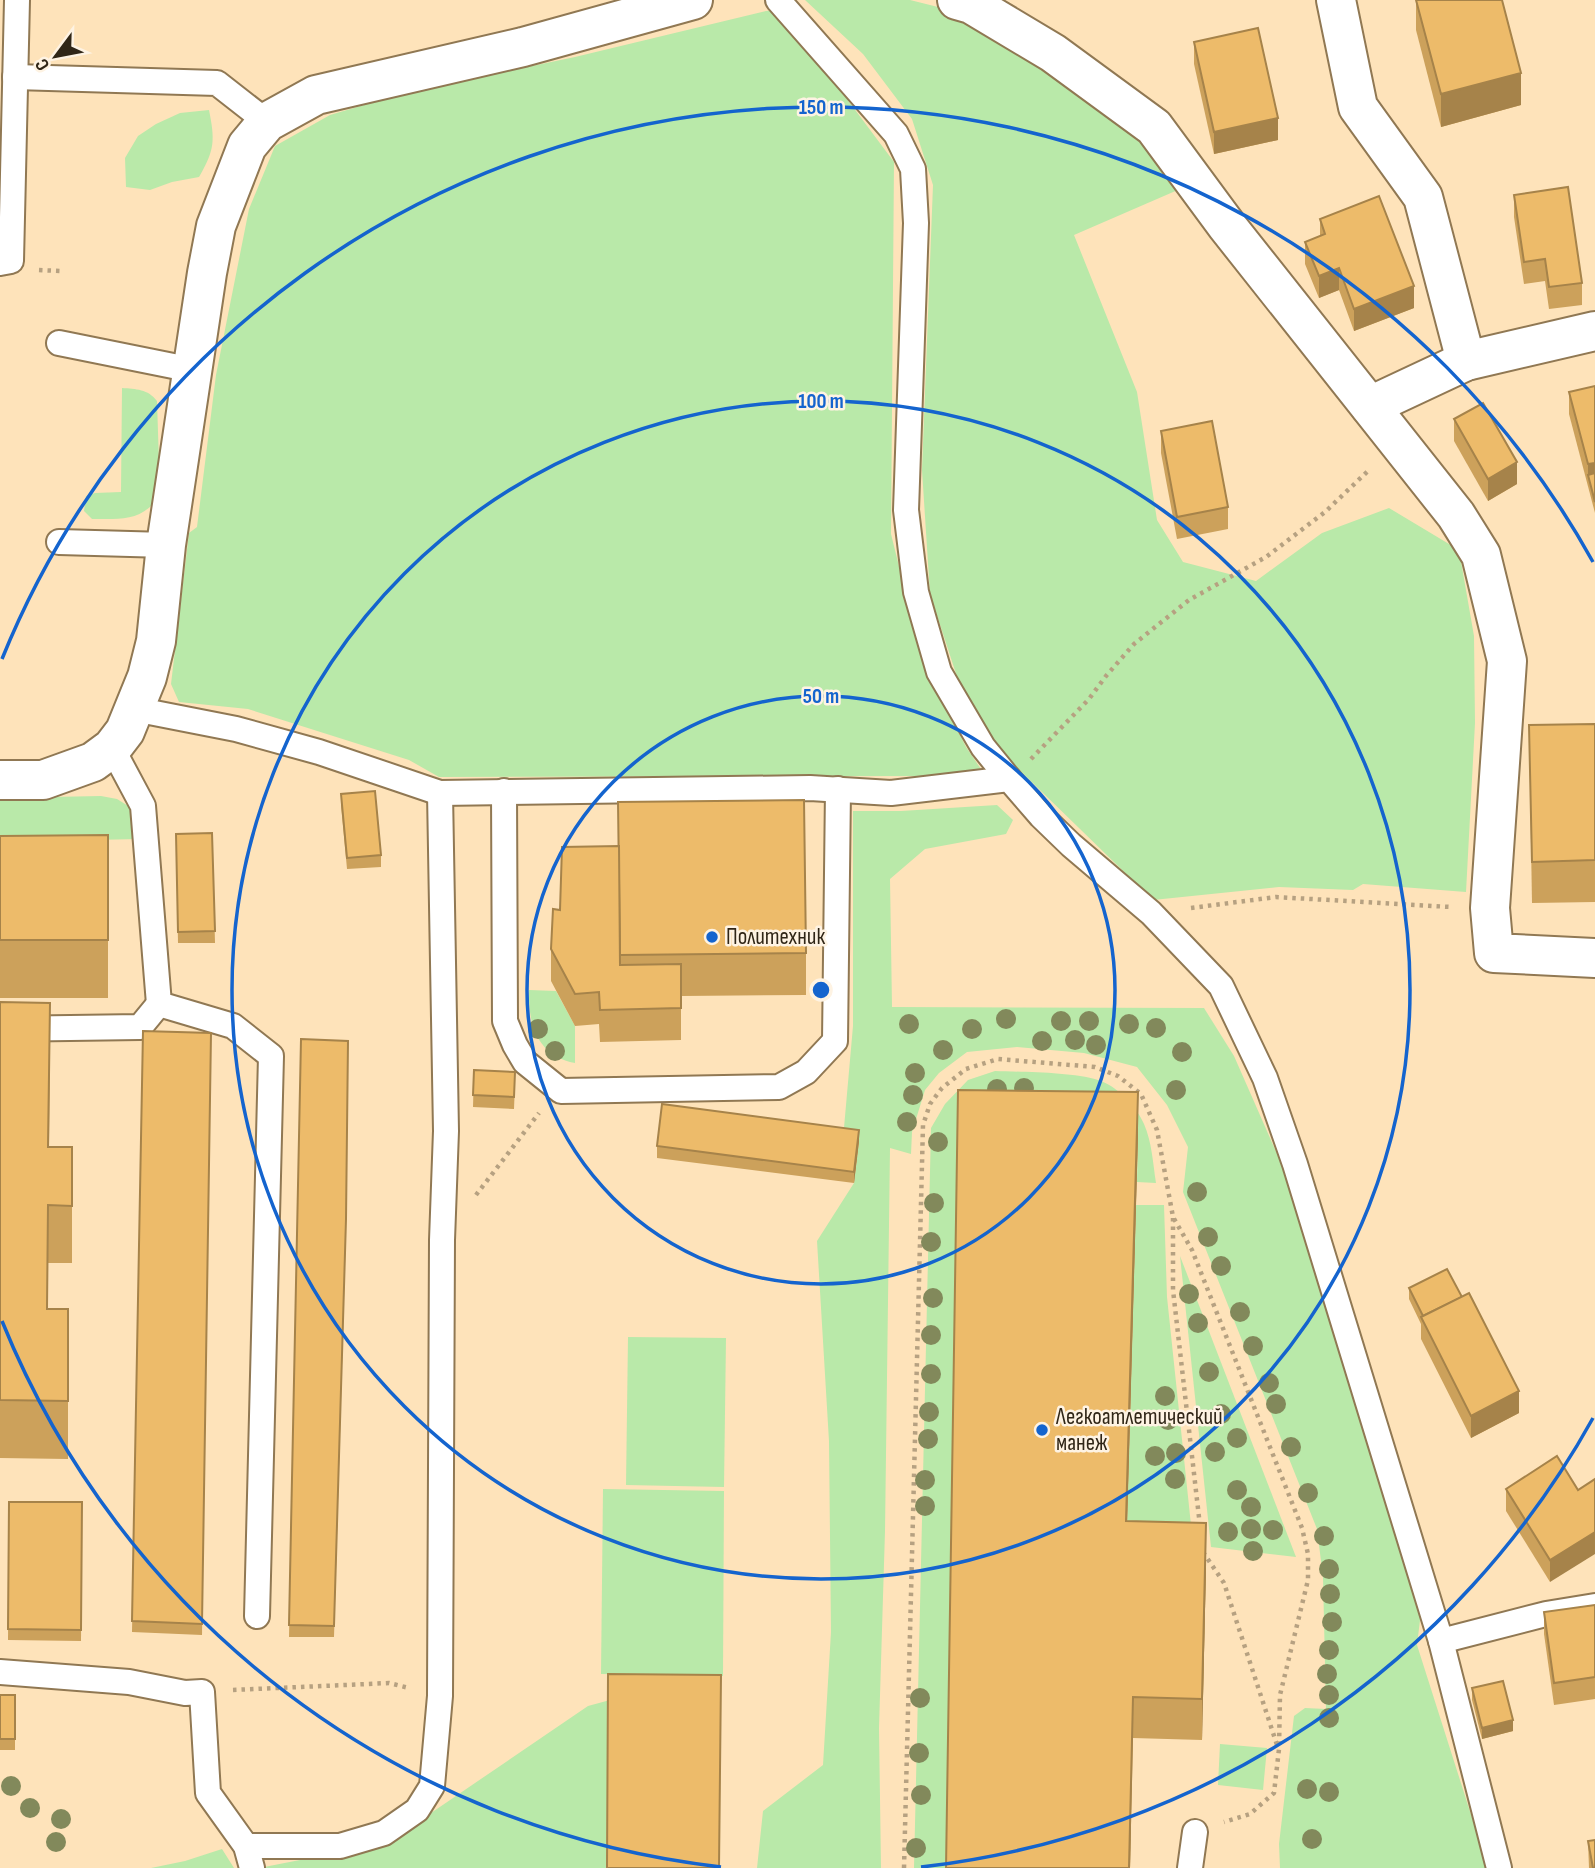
<svg xmlns="http://www.w3.org/2000/svg" width="1595" height="1868" font-family="'Sofia Sans Condensed',sans-serif">
	<style>
		.green { fill: #b9e9a9 }
		.lines { fill: none; stroke-linecap: round; stroke-linejoin: round }
		.lane-casing { stroke: #907853; stroke-width: 28 }
		.street-casing { stroke: #907853; stroke-width: 42 }
		.path { stroke: #b6a181; stroke-width: 4.5; stroke-dasharray: 3.5 5; stroke-linecap: butt }
		.lane { stroke: #fff; stroke-width: 24 }
		.street { stroke: #fff; stroke-width: 38 }
		.tree { fill: #82895b }
		.wall { fill: #cca15b }
		.shaded-wall { fill: #a6834a }
		.building { fill: #edbb6a; stroke: #a6834a; stroke-width: 2 }
		.ring { fill: none; stroke: #1464ce; stroke-width: 3.5 }
		.poi-dot { fill: #1464ce; stroke: #fef3e3; stroke-width: 2.5 }
		.labels { text-anchor: middle; dominant-baseline: central; stroke-width: 5; stroke-linejoin: round; paint-order: stroke }
		.poi-label { font-size: 23px; fill: #302617; stroke: #fef3e3; text-anchor: start }
		.centre { fill: #1464ce; stroke: #fef3e3; stroke-width: 3.5 }
		.ring-label { font-size: 21px; text-anchor: middle; font-weight: bold; fill: #1464ce; stroke: #fef3e3; stroke-width: 5; stroke-linejoin: round; paint-order: stroke }
	</style>
	<rect width="100%" height="100%" fill="#fee3ba"/>
	<!-- green -->
	<g class="green">
		<polygon points="805,0 910,0 954,11 1127,118 1187,186 1074,235 1137,392 1157,520 1183,562 1256,581 1322,533 1389,508 1459,550 1474,636 1475,723 1466,892 1363,884 1353,890 1279,887 1153,900 1004,755 962,692 930,594 922,470 933,185 912,119 863,54"/>
		<polygon points="777,10 797,32 894,162 891,534 922,659 966,747 983,772 936,776 439,777 409,760 248,709 179,702 171,684 189,533 197,527 216,375 249,209 275,146 330,115 408,92 575,57 766,11"/>
		<path d="M 209,110 C 215,140 215,150 199,177 L 172,182 L 150,190 L 126,187 L 125,158 L 138,136 L 156,124 L 180,113 Z"/>
		<path d="M 122,388 C 136,389 148,389 157,401 L 160,494 C 144,522 120,519 92,519 L 84,511 L 86,496 L 95,493 L 121,492 Z"/>
		<polygon points="101,796 117,799 133,809 139,839 0,842 0,798"/>
		<polygon points="997,805 1013,820 1006,834 925,849 890,879 892,1007 1204,1008 1234,1056 1285,1172 1421,1612 1417,1645 1488,1868 1280,1868 1279,1844 1294,1716 1305,1708 1326,1709 1323,1577 1317,1529 1183,1192 1188,1147 1167,1105 1137,1067 1084,1053 1017,1047 967,1052 939,1073 925,1090 912,1132 911,1154 890,1148 885,1531 879,1728 881,1868 757,1868 763,1811 823,1765 831,1632 829,1441 817,1241 854,1183 859,1141 843,1139 853,1026 853,811 901,811"/>
		<path d="M 529,990 L 556,991 L 575,1026 L 575,1063 C 537,1056 528,1024 529,990 Z"/>
		<path d="M 995,1071 C 1024,1072 1071,1072 1098,1080 C 1116,1085 1137,1107 1144,1124 C 1152,1142 1153,1164 1156,1183 L 1137,1182 L 1138,1134 L 946,1868 L 914,1868 L 931,1128 L 945,1104 L 968,1080 Z"/>
		<polygon points="1136,1205 1164,1205 1167,1297 1195,1563 1126,1562"/>
		<polygon points="1180,1256 1296,1557 1211,1547"/>
		<polygon points="628,1337 726,1338 724,1487 626,1485"/>
		<polygon points="603,1489 724,1491 723,1676 601,1674"/>
		<polygon points="610,1700 607,1868 259,1868 387,1843 588,1706"/>
		<polygon points="1220,1744 1267,1748 1263,1790 1218,1785"/>
		<polygon points="222,1849 234,1868 151,1868 185,1861"/>
	</g>
	<g class="lines">
		<!-- lane casing -->
		<g class="lane-casing">
			<g id="lane">
				<polyline points="778,0 896,134 913,169 916,223 906,510 916,592 939,672 983,747 1009,779"/>
				<polyline points="15,77 217,83 267,122"/>
				<polyline points="0,263 11,261 17,0"/>
				<polyline points="59,343 193,370"/>
				<polyline points="59,542 166,545"/>
				<polyline points="134,709 236,729 319,752 440,793 810,788 891,793 1009,779 1041,816 1071,845 1151,913 1221,986 1265,1078 1295,1164 1441,1641 1499,1868"/>
				<polyline points="112,748 143,806 159,1004 233,1026 271,1056 257,1616"/>
				<polyline points="504,791 505,1021 515,1045 525,1062 561,1091 779,1087 806,1072 835,1041 838,789"/>
				<polyline points="0,1029 140,1027 159,1004"/>
				<polyline points="1441,1641 1546,1614 1595,1606"/>
				<polyline points="0,1672 129,1682 185,1693 202,1692 208,1793 246,1846 252,1868"/>
				<polyline points="246,1846 340,1846 384,1833 417,1810 432,1786 440,1696 442,1240 446,1131 440,793"/>
				<polyline points="1190,1868 1195,1832"/>
			</g>
		</g>
		<!-- street casing -->
		<g class="street-casing">
			<g id="street">
				<polyline points="957,0 971,4 1053,53 1154,127 1227,226 1456,515 1481,555 1507,661 1490,908 1494,953 1595,958"/>
				<polyline points="1336,0 1358,107 1423,197 1466,361"/>
				<polyline points="1370,406 1466,361 1595,331"/>
				<polyline points="0,780 43,780 93,762 112,748 125,731 147,677 156,641 166,545 207,273 216,226 247,146 267,122 316,95 523,47 693,0"/>
			</g>
		</g>
		<!-- path -->
		<g class="path">
			<polyline points="39,270 60,271"/>
			<polyline points="1031,759 1089,699 1106,676 1134,644 1189,600 1266,557 1325,512 1370,469"/>
			<polyline points="1191,908 1276,897 1451,907"/>
			<polyline points="476,1195 539,1113"/>
			<polyline points="1173,1218 1173,1290 1200,1526"/>
			<polyline points="1203,1552 1224,1583 1277,1745"/>
			<polyline points="233,1690 389,1683 409,1688"/>
			<polyline points="904,1868 923,1125 930,1104 942,1088 966,1069 998,1059 1095,1067 1118,1076 1141,1094 1157,1130 1173,1217 1192,1250 1302,1528 1308,1554 1308,1580 1280,1695 1279,1749 1274,1793 1250,1814 1224,1822"/>
		</g>
		<!-- lane -->
		<use href="#lane" class="lane"/>
		<!-- street -->
		<use href="#street" class="street"/>
	</g>
	<!-- trees -->
	<g class="tree">
		<circle cx="1006" cy="1019" r="10"/>
		<circle cx="1061" cy="1021" r="10"/>
		<circle cx="1089" cy="1021" r="10"/>
		<circle cx="909" cy="1024" r="10"/>
		<circle cx="1129" cy="1024" r="10"/>
		<circle cx="1156" cy="1028" r="10"/>
		<circle cx="538" cy="1029" r="10"/>
		<circle cx="972" cy="1029" r="10"/>
		<circle cx="1075" cy="1040" r="10"/>
		<circle cx="1042" cy="1041" r="10"/>
		<circle cx="1096" cy="1045" r="10"/>
		<circle cx="943" cy="1050" r="10"/>
		<circle cx="555" cy="1051" r="10"/>
		<circle cx="1182" cy="1052" r="10"/>
		<circle cx="915" cy="1073" r="10"/>
		<circle cx="1024" cy="1088" r="10"/>
		<circle cx="997" cy="1089" r="10"/>
		<circle cx="1176" cy="1090" r="10"/>
		<circle cx="913" cy="1095" r="10"/>
		<circle cx="907" cy="1122" r="10"/>
		<circle cx="938" cy="1142" r="10"/>
		<circle cx="1197" cy="1192" r="10"/>
		<circle cx="934" cy="1203" r="10"/>
		<circle cx="1208" cy="1237" r="10"/>
		<circle cx="931" cy="1242" r="10"/>
		<circle cx="1221" cy="1266" r="10"/>
		<circle cx="1189" cy="1294" r="10"/>
		<circle cx="933" cy="1298" r="10"/>
		<circle cx="1240" cy="1312" r="10"/>
		<circle cx="1198" cy="1323" r="10"/>
		<circle cx="931" cy="1335" r="10"/>
		<circle cx="1253" cy="1346" r="10"/>
		<circle cx="1209" cy="1372" r="10"/>
		<circle cx="931" cy="1374" r="10"/>
		<circle cx="1269" cy="1383" r="10"/>
		<circle cx="1165" cy="1396" r="10"/>
		<circle cx="1276" cy="1404" r="10"/>
		<circle cx="929" cy="1412" r="10"/>
		<circle cx="1221" cy="1414" r="10"/>
		<circle cx="1168" cy="1420" r="10"/>
		<circle cx="1237" cy="1438" r="10"/>
		<circle cx="928" cy="1439" r="10"/>
		<circle cx="1291" cy="1447" r="10"/>
		<circle cx="1215" cy="1452" r="10"/>
		<circle cx="1176" cy="1453" r="10"/>
		<circle cx="1155" cy="1456" r="10"/>
		<circle cx="1175" cy="1479" r="10"/>
		<circle cx="925" cy="1480" r="10"/>
		<circle cx="1237" cy="1490" r="10"/>
		<circle cx="1308" cy="1493" r="10"/>
		<circle cx="925" cy="1506" r="10"/>
		<circle cx="1251" cy="1507" r="10"/>
		<circle cx="1251" cy="1529" r="10"/>
		<circle cx="1273" cy="1530" r="10"/>
		<circle cx="1228" cy="1532" r="10"/>
		<circle cx="1324" cy="1536" r="10"/>
		<circle cx="1253" cy="1551" r="10"/>
		<circle cx="1329" cy="1569" r="10"/>
		<circle cx="1330" cy="1594" r="10"/>
		<circle cx="1332" cy="1622" r="10"/>
		<circle cx="1329" cy="1650" r="10"/>
		<circle cx="1327" cy="1674" r="10"/>
		<circle cx="1329" cy="1695" r="10"/>
		<circle cx="920" cy="1698" r="10"/>
		<circle cx="1329" cy="1718" r="10"/>
		<circle cx="919" cy="1753" r="10"/>
		<circle cx="11" cy="1786" r="10"/>
		<circle cx="1307" cy="1789" r="10"/>
		<circle cx="1329" cy="1792" r="10"/>
		<circle cx="921" cy="1795" r="10"/>
		<circle cx="30" cy="1808" r="10"/>
		<circle cx="61" cy="1819" r="10"/>
		<circle cx="1312" cy="1839" r="10"/>
		<circle cx="56" cy="1842" r="10"/>
		<circle cx="916" cy="1848" r="10"/>
	</g>
	<!-- wall -->
	<g class="wall">
		<polygon points="1416,0 1502,0 1521,105 1441,127 1416,30"/>
		<polygon points="1194,42 1278,140 1214,154 1194,64"/>
		<polygon points="1514,195 1582,283 1582,305 1549,309 1545,281 1524,284 1514,217"/>
		<polygon points="1320,219 1414,308 1354,331 1339,290 1319,298 1305,264 1305,242 1320,236"/>
		<polygon points="1595,386 1595,513 1569,414 1569,392"/>
		<polygon points="1454,419 1517,484 1488,501 1454,441"/>
		<polygon points="1161,431 1228,507 1228,529 1177,539 1161,453"/>
		<polygon points="1595,724 1595,902 1532,903 1529,725"/>
		<polygon points="341,794 381,855 381,867 347,869 341,805"/>
		<polygon points="212,833 215,943 178,943 176,834"/>
		<polygon points="108,835 108,998 0,998 0,836"/>
		<polygon points="551,949 806,953 806,995 681,996 681,1040 600,1042 599,1024 575,1026 551,981"/>
		<polygon points="0,1002 50,1061 49,1147 72,1147 72,1263 48,1263 48,1309 68,1309 68,1459 0,1458"/>
		<polygon points="143,1031 211,1033 202,1635 132,1632"/>
		<polygon points="301,1039 346,1230 334,1637 289,1637"/>
		<polygon points="474,1070 515,1083 514,1109 473,1107"/>
		<polygon points="1138,1134 1127,1521 1206,1565 1202,1740 1133,1738 1130,1868 946,1868"/>
		<polygon points="859,1141 854,1183 657,1158 657,1146"/>
		<polygon points="1409,1288 1519,1413 1471,1438 1421,1339 1421,1324 1409,1299"/>
		<polygon points="1557,1456 1550,1582 1506,1511 1506,1489"/>
		<polygon points="9,1502 82,1502 81,1641 8,1640"/>
		<polygon points="1595,1605 1595,1699 1554,1705 1544,1634 1544,1612"/>
		<polygon points="1472,1688 1513,1731 1482,1739 1472,1700"/>
		<rect x="0" y="1695" width="15" height="55"/>
		<polygon points="1588,1841 1595,1868 1589,1868"/>
	</g>
	<!-- shaded-wall -->
	<g class="shaded-wall">
		<polygon points="1521,73 1521,105 1441,127 1441,94"/>
		<polygon points="1278,118 1278,140 1214,154 1214,132"/>
		<polygon points="1339,268 1339,290 1319,298 1319,276"/>
		<polygon points="1414,286 1414,308 1354,331 1354,309"/>
		<polygon points="1517,462 1517,484 1488,501 1488,479"/>
		<polygon points="1595,463 1595,485 1588,475 1588,464"/>
		<polygon points="1138,1092 1138,1134 1126,1563 1126,1521"/>
		<polygon points="859,1130 859,1141 854,1183 854,1172"/>
		<polygon points="1519,1391 1519,1413 1471,1438 1471,1416"/>
		<polygon points="1206,1523 1206,1565 1202,1740 1202,1699"/>
		<polygon points="1595,1532 1595,1554 1550,1582 1550,1560"/>
		<polygon points="1133,1697 1130,1868 1129,1868"/>
		<polygon points="1513,1720 1513,1731 1482,1739 1482,1728"/>
	</g>
	<!-- building -->
	<g class="building">
		<polygon points="1416,0 1502,0 1521,73 1441,94"/>
		<polygon points="1258,28 1278,118 1214,132 1194,42"/>
		<polygon points="1568,187 1582,283 1549,287 1545,259 1524,262 1514,195"/>
		<polygon points="1379,196 1414,286 1354,309 1339,268 1319,276 1305,242 1325,234 1320,219"/>
		<polygon points="1595,386 1595,463 1588,464 1569,392"/>
		<polygon points="1483,403 1517,462 1488,479 1454,419"/>
		<polygon points="1212,421 1228,507 1177,517 1161,431"/>
		<polygon points="1595,473 1595,502 1588,475"/>
		<polygon points="1595,724 1595,860 1532,862 1529,725"/>
		<polygon points="375,791 381,855 347,858 341,794"/>
		<polygon points="804,800 806,953 620,955 618,802"/>
		<polygon points="212,833 215,931 178,932 176,834"/>
		<polygon points="108,835 108,940 0,940 0,836"/>
		<polygon points="619,846 620,965 681,964 681,1008 600,1010 599,992 575,994 551,949 553,909 560,910 562,847"/>
		<polygon points="0,1002 50,1003 48,1147 72,1147 72,1206 48,1205 47,1309 68,1309 68,1401 0,1400"/>
		<polygon points="143,1031 211,1033 202,1624 132,1621"/>
		<polygon points="301,1039 348,1041 346,1219 334,1626 289,1625"/>
		<polygon points="474,1070 515,1072 514,1097 473,1095"/>
		<polygon points="958,1090 1138,1092 1126,1521 1206,1523 1202,1699 1133,1697 1129,1868 946,1868"/>
		<polygon points="662,1104 859,1130 854,1172 657,1146"/>
		<polygon points="1447,1269 1462,1297 1423,1316 1409,1288"/>
		<polygon points="1469,1293 1519,1391 1471,1416 1421,1317"/>
		<polygon points="1557,1456 1578,1490 1595,1479 1595,1532 1550,1560 1506,1489"/>
		<polygon points="9,1502 82,1502 81,1630 8,1629"/>
		<polygon points="1595,1605 1595,1677 1554,1683 1544,1612"/>
		<polygon points="608,1674 721,1675 719,1868 607,1868"/>
		<polygon points="1503,1681 1513,1720 1482,1728 1472,1688"/>
		<rect x="0" y="1695" width="15" height="44"/>
		<polygon points="1595,1840 1595,1868 1593,1868 1588,1841"/>
	</g>
	<!-- distance rings -->
	<g class="ring">
		<circle cx="821" cy="990" r="294"/>
		<circle cx="821" cy="990" r="589"/>
		<path d="M1593 1418A883 883 0 0 1 921 1867M721 1867A883 883 0 0 1 2 1321M2 659A883 883 0 0 1 1593 562"/>
	</g>
	<!-- markers -->
	<g class="poi-dot">
		<circle cx="712" cy="937" r="7"/>
		<circle cx="1042" cy="1430" r="7"/>
	</g>
	<g class="labels">
		<!-- poi labels -->
		<g class="poi-label">
			<text x="726" y="937">Политехник</text>
			<text x="1056" y="1417">Легкоатлетический<tspan x="1056" dy="26">манеж</tspan></text>
		</g>
	</g>
	<circle cx="821" cy="990" r="10" class="centre"/>
	<g class="ring-label">
		<text x="821" y="114">150 m</text>
		<text x="821" y="408">100 m</text>
		<text x="821" y="703">50 m</text>
	</g>
	<!-- north arrow -->
	<g transform="translate(56 56) rotate(238)" stroke="#fef3e3" stroke-width="5" paint-order="stroke">
	<path d="M0-5L12 26L0 18L-12 26Z" fill="#302617"/>
	<text y="-10" font-size="19" font-weight="bold" text-anchor="middle" fill="#302617">С</text>
	</g>
</svg>
